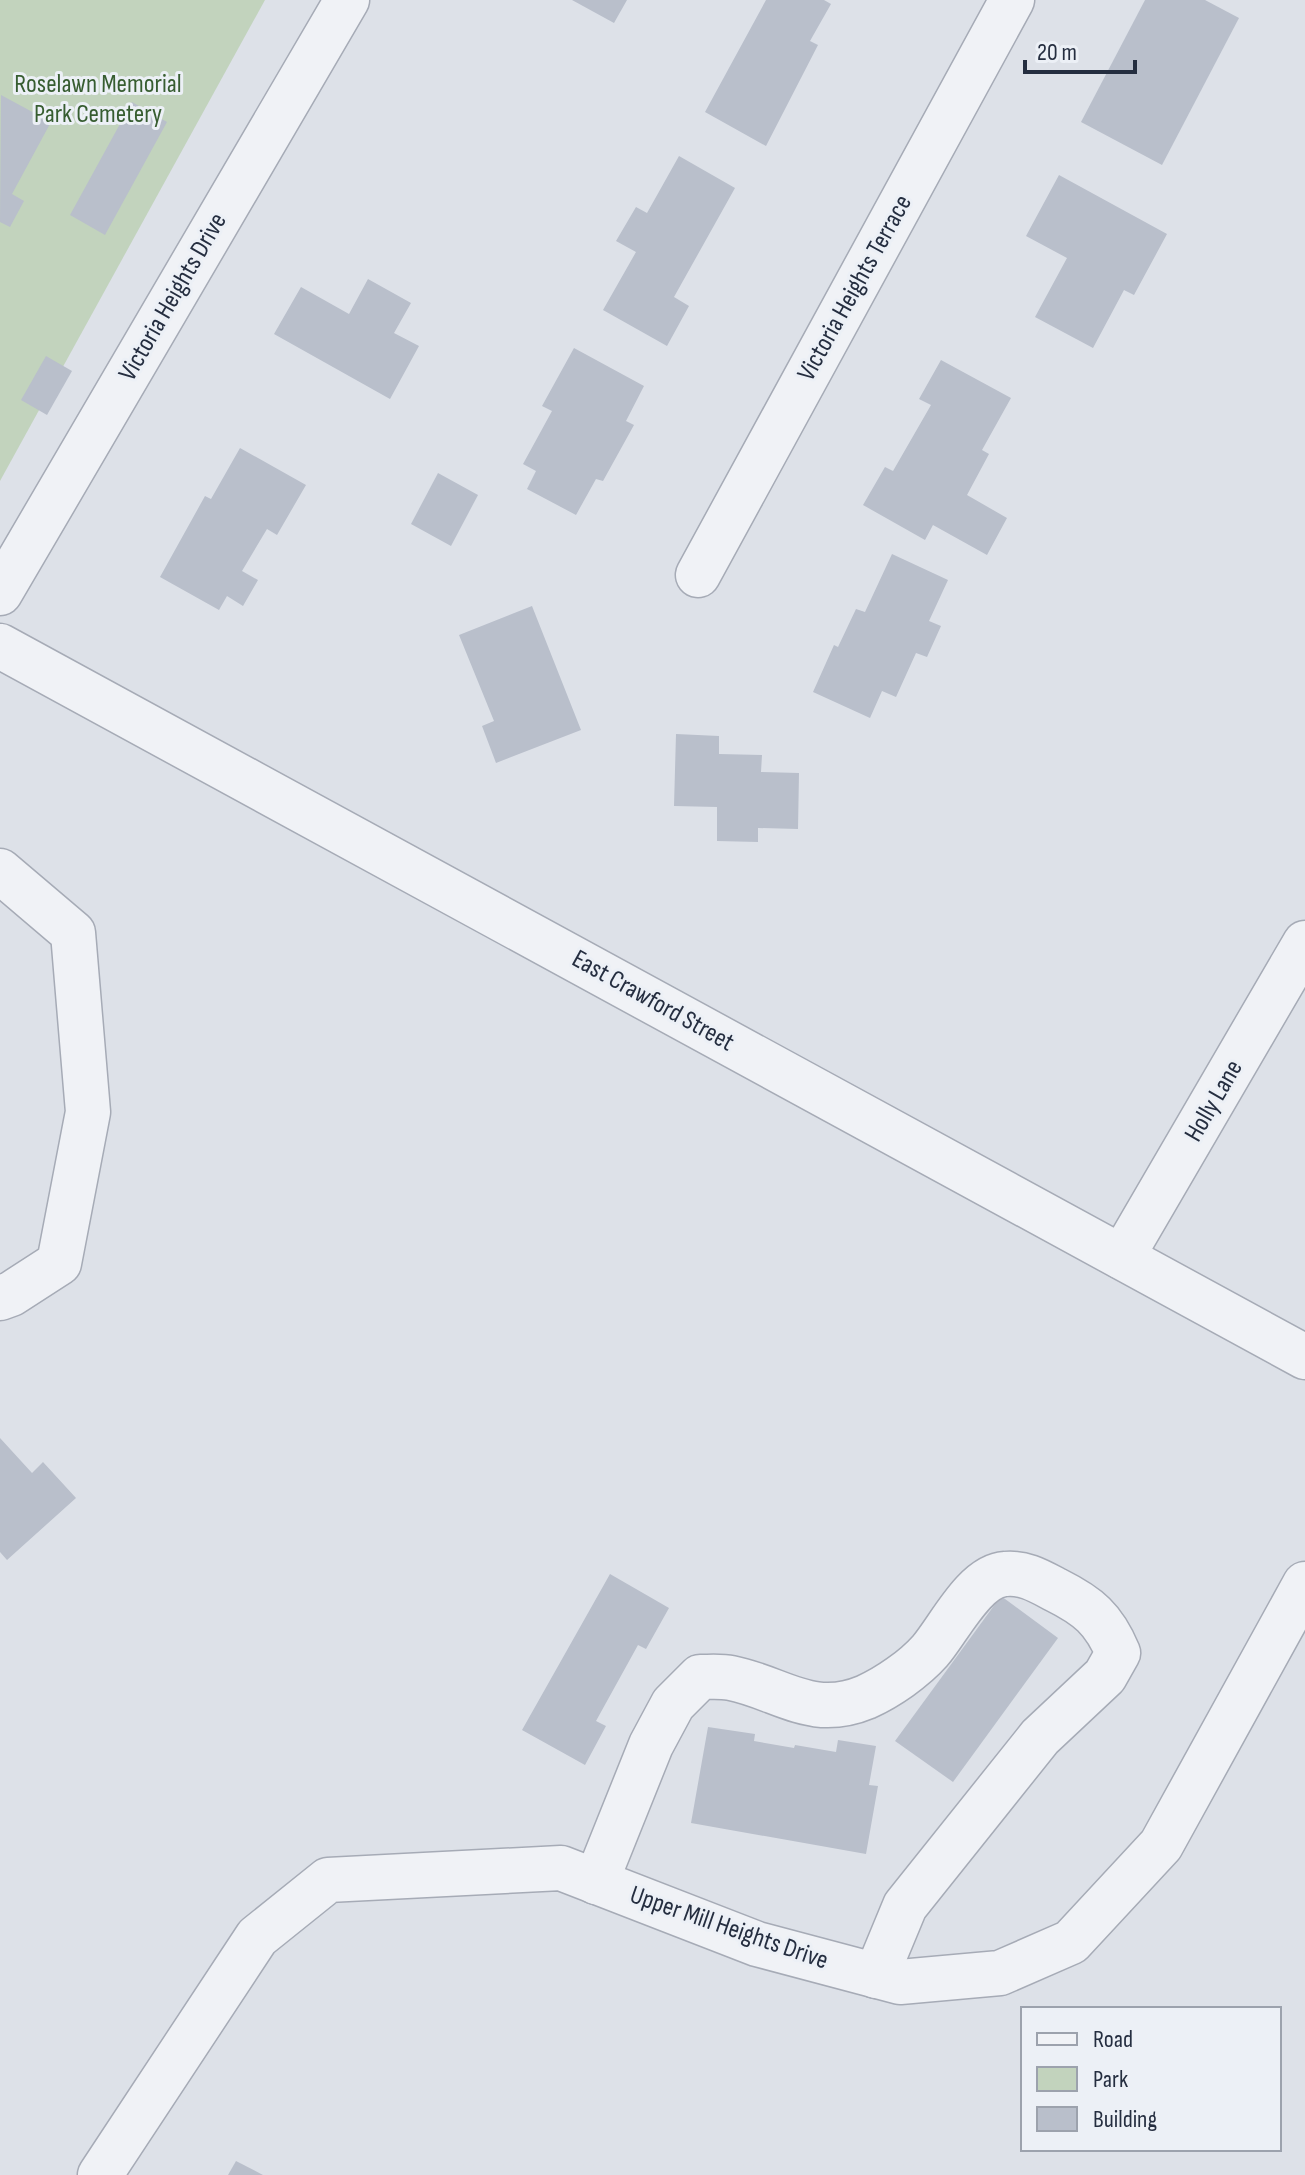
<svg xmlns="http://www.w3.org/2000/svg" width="1305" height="2175" font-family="'Sofia Sans Condensed',sans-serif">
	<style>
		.green { fill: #c2d3bd }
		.building { fill: #b9bfcb }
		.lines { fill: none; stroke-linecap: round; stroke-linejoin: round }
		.minor-casing { stroke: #a6abb6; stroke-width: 47 }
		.minor { stroke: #f0f2f6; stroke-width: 44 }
		.labels { text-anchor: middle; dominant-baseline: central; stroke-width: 6; stroke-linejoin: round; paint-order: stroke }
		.park-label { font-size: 26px; fill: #375d31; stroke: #ecf0f6 }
		.street-label { font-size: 26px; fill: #252e40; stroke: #ecf0f6 }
	</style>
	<rect width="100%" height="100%" fill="#dde1e8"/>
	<!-- green -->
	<polygon class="green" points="0,0 265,0 0,481"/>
	<!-- building -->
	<g class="building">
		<polygon points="572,0 627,0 614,23"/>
		<polygon points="766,0 824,0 831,4 810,41 818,45 766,146 705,112"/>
		<polygon points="1145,0 1205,0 1239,18 1162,165 1081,122"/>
		<polygon points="1,95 51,122 12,194 24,201 10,227 0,222"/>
		<polygon points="132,102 167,122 105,235 70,215"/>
		<polygon points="679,156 735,188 674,297 689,306 667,346 603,310 636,252 616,241 636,207 647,213"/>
		<polygon points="1059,175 1167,234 1134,295 1124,290 1093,348 1035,317 1067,258 1026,236"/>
		<polygon points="368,279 411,303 394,333 419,346 390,399 274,334 301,287 349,314"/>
		<polygon points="574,348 644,386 626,421 634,425 603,481 596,479 576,515 527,489 536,471 523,464 552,411 542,406"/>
		<polygon points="46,356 72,371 47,415 21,400"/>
		<polygon points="941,360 1011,398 982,450 989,454 967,495 1007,518 987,555 933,525 925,540 863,505 885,467 893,471 931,405 919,399"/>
		<polygon points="240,448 306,485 277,535 267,529 242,571 258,580 243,606 227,596 219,610 160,577 205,496 211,499"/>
		<polygon points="438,473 478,495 451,546 411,524"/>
		<polygon points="892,554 948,580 929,621 941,626 927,657 916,653 896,697 882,691 870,718 813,692 834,645 838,647 856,609 865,612"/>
		<polygon points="532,606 581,730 496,763 482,726 494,721 459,635"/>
		<polygon points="676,734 719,736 719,754 762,755 761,772 799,773 798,829 758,828 758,842 717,841 717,807 674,806"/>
		<polygon points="0,1438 32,1473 43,1462 76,1498 7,1560 0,1552"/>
		<polygon points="610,1574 669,1608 646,1649 638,1645 596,1721 606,1726 585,1765 522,1730"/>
		<polygon points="1001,1596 1058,1638 953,1782 895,1741"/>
		<polygon points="708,1727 755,1734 754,1741 794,1748 795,1745 836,1752 838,1740 876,1746 869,1785 878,1786 866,1854 691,1823"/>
		<polygon points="236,2161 263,2175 228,2175"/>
	</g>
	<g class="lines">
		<!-- minor casing -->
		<g class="minor-casing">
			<g id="minor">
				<polyline points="698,575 1012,0"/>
				<polyline points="0,593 347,0"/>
				<polyline points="0,646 1305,1357"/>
				<polyline points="0,871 73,933 88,1112 59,1263 11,1294 0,1298"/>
				<polyline points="1122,1257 1305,943"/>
				<path d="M 596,1882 L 651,1745 L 673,1704 L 700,1677 C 710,1677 721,1676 731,1678 C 781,1688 811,1720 866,1697 C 888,1687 914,1669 930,1651 C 949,1629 974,1576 1005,1574 C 1024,1572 1039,1581 1056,1590 C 1088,1606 1104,1619 1118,1653 L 1105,1676 L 1040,1737 L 905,1906 L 876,1976"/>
				<polyline points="100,2175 257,1937 328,1880 561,1868 757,1944 900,1982 1000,1973 1071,1942 1161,1845 1305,1584"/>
			</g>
		</g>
		<!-- minor -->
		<use href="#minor" class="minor"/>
	</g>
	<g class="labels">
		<!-- park labels -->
		<g class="park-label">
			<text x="98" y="84">Roselawn Memorial<tspan x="98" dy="30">Park Cemetery</tspan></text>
		</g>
		<!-- street labels -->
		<g class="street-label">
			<text transform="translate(855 288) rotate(-61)">Victoria Heights Terrace</text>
			<text transform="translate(173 297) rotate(-60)">Victoria Heights Drive</text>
			<text transform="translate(653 1001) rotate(29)">East Crawford Street</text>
			<text transform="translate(1214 1101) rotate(-60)">Holly Lane</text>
			<text transform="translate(729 1928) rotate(19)">Upper Mill Heights Drive</text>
		</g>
	</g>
	<!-- legend -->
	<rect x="1021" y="2007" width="260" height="144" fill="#ecf0f6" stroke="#9ca2ad" stroke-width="2"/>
	<rect x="1037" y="2033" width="40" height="12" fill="#f0f2f6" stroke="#9ca2ad" stroke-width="2"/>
	<text x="1093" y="2047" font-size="24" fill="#252e40">Road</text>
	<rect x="1037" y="2067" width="40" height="24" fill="#c2d3bd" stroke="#9ca2ad" stroke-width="2"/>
	<text x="1093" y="2087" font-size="24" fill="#252e40">Park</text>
	<rect x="1037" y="2107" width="40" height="24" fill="#b9bfcb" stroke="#9ca2ad" stroke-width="2"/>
	<text x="1093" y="2127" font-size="24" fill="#252e40">Building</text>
	<!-- scale -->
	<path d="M1025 60v12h110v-12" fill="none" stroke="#252e40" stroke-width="4"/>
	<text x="1037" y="60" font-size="24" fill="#252e40" stroke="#ecf0f6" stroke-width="6" paint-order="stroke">20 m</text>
</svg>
